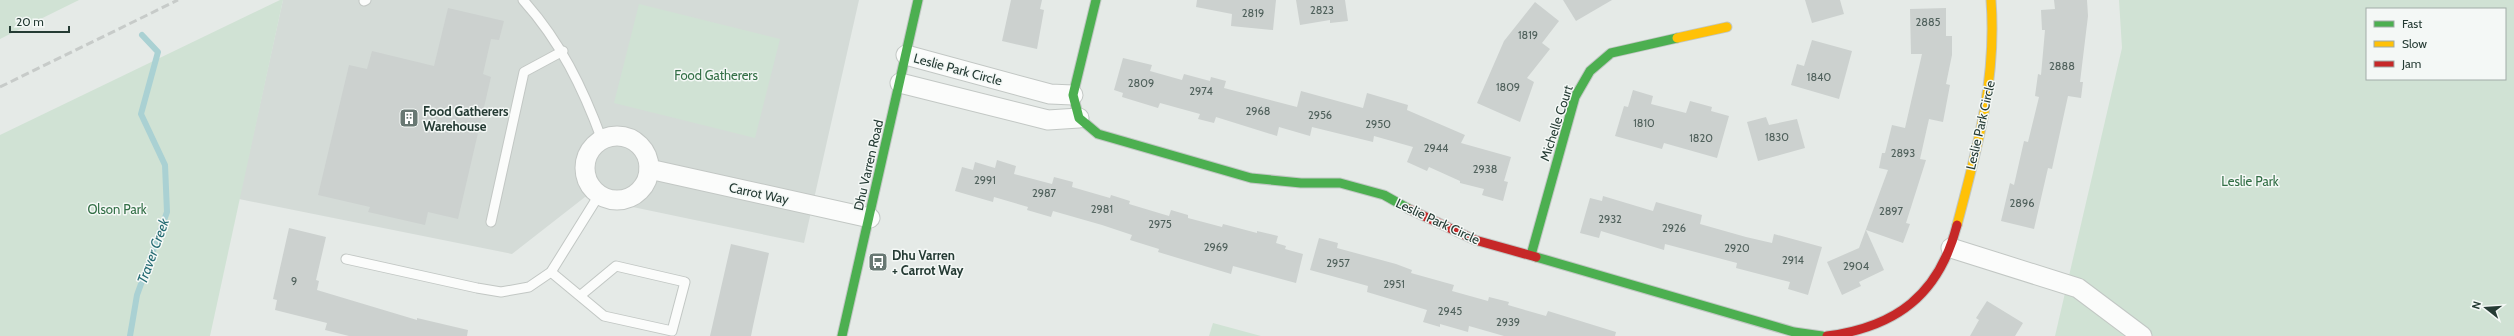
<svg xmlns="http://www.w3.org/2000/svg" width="2514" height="336" font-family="Cabin,sans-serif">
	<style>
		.built { fill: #d4dbd7 }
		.green { fill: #d0e2d4; fill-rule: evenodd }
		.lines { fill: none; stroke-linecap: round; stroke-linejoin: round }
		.stream { stroke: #aad1d3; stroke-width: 6 }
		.building { fill: #ccd1cf }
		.lane-casing { stroke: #c2c7c4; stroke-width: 11 }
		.street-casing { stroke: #c2c7c4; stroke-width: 21 }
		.fast-casing { stroke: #c1c7c4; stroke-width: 11 }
		.slow-casing { stroke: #c1c7c4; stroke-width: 11 }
		.jam-casing { stroke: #c1c7c4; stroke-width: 11 }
		.lane { stroke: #fbfcfb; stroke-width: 9 }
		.street { stroke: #fbfcfb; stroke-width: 19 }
		.fast { stroke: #4caf50; stroke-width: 9 }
		.slow { stroke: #ffc107; stroke-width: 9 }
		.jam { stroke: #c62828; stroke-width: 9 }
		.rail { stroke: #c7cbc9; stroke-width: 3; stroke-dasharray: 8 4; stroke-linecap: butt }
		.labels { text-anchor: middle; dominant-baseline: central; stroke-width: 3; stroke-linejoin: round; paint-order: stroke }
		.number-label { font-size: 11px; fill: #50615c }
		.street-label { font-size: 13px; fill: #253b34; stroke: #f4f8f6 }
		.park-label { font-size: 13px; fill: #336f46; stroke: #f4f8f6 }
		.poi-label { font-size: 13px; font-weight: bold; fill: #253b34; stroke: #f4f8f6; text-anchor: start }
		.water-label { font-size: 14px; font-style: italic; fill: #246a72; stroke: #f4f8f6 }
	</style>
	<rect width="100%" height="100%" fill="#e5eae7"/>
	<!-- built -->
	<polygon class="built" points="283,0 859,0 804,243 585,197 512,254 239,199"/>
	<!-- green -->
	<g class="green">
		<polygon points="0,0 79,0 0,39"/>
		<polygon points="280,0 283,0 210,336 0,336 0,135"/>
		<path d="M 2119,0 L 2514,0 L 2514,336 L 2055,336 L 2122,48 ZM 2367,9 L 2505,9 L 2505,79 L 2367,79 Z"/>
		<polygon points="639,4 780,39 755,138 614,103"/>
		<polygon points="1213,323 1261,336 1209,336"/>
	</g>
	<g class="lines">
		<!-- stream -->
		<polyline class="stream" points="130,336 137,295 167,212 165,165 141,114 158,52 142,35"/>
	</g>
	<!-- building -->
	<g class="building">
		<polygon points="1011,0 1042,0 1040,9 1044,10 1037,49 1002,41"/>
		<polygon points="1197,0 1276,0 1273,30 1231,26 1232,14 1196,7"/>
		<polygon points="1296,0 1345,0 1348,21 1330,23 1330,20 1300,25"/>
		<polygon points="1563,0 1612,0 1576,21"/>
		<polygon points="1805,0 1840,0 1844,14 1812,23"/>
		<polygon points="2054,0 2087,0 2088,16 2080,82 2083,82 2081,98 2068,96 2052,169 2048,168 2034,229 2001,221 2010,183 2014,185 2024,141 2028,142 2039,97 2035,96 2038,74 2041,75 2045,30 2042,30 2041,10 2055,9"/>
		<polygon points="1535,2 1559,21 1542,43 1550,49 1527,78 1534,82 1520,122 1477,103 1504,41"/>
		<polygon points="448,8 504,21 499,40 491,39 483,74 491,77 458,219 428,212 425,225 368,212 370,207 318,195 349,65 367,69 372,51 434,66"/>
		<polygon points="1946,8 1946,36 1952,36 1952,55 1946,84 1950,85 1943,122 1929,119 1920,159 1926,160 1906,223 1910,224 1903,243 1866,230 1884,270 1859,282 1861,286 1842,295 1827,262 1859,248 1888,170 1879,168 1882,153 1885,153 1892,125 1905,128 1922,54 1911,54 1910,9"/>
		<polygon points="1812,40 1852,51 1839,99 1791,85 1797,64 1804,66"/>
		<polygon points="1123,58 1152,65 1150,71 1182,80 1184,74 1210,81 1211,77 1226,81 1224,88 1297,107 1301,91 1363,108 1367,93 1408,105 1407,110 1465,135 1461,143 1511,157 1504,181 1508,182 1503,201 1482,195 1484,189 1460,183 1460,181 1429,167 1427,171 1407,162 1413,147 1374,136 1373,142 1312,127 1310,136 1279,127 1277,136 1216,117 1214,123 1198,119 1200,114 1160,103 1158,108 1122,97 1123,93 1114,90"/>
		<polygon points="1633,90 1653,96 1651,104 1686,113 1690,101 1712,107 1711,111 1729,116 1717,158 1664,143 1662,149 1615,136 1624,106 1628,107"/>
		<polygon points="1766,117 1769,125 1797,119 1805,148 1758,161 1747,122"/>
		<polygon points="997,160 1016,166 1014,174 1052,184 1054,177 1073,182 1072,187 1110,198 1111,195 1130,201 1129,204 1169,216 1171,210 1188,215 1188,218 1222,227 1223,224 1257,233 1257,231 1278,236 1276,243 1286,246 1285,249 1303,254 1296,283 1233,266 1231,274 1158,252 1159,249 1130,240 1132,235 1102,225 1053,211 1051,217 1027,210 1028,207 994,197 993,202 955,191 962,167 973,170 975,162 995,168"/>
		<polygon points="1603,196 1653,211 1656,202 1702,215 1700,224 1746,237 1772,243 1774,234 1822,247 1808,295 1788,289 1790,282 1736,268 1737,263 1684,249 1665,244 1664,250 1601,231 1599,238 1580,233 1590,198 1602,201"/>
		<polygon points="289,228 326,237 316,280 319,281 317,290 417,320 417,318 468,330 467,336 349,336 325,330 327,323 275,310 277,300 273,299"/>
		<polygon points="1319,238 1338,243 1337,248 1396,264 1412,270 1411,273 1454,285 1452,291 1488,301 1489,297 1509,302 1508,305 1546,316 1548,311 1616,332 1615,336 1504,336 1469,326 1468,332 1440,324 1440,327 1423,322 1427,310 1367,292 1368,286 1310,270"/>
		<polygon points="731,244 769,253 753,326 751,336 710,336"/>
		<polygon points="1987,301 2023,323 2015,336 1970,336 1979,320 1976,318"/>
	</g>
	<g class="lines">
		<!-- lane casing -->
		<g class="lane-casing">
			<g id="lane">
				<path d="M 523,0 C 560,41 583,88 602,140"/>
				<polyline points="364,1 366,0"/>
				<polyline points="491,222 524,72 563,51"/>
				<polyline points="346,259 477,288 501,292 529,287 551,272 599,195"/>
				<polyline points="551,272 604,316 672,331 685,282 616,266 581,295"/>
			</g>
		</g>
		<!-- street casing -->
		<g class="street-casing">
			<g id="street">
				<polyline points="906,55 1050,94 1073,95"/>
				<polyline points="900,83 1048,120 1079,118"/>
				<circle cx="617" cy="168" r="32"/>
				<polyline points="649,169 870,218"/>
				<polyline points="1951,248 2078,288 2142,336"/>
			</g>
		</g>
		<!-- fast casing -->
		<g class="fast-casing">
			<g id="fast">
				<polyline points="1096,0 1073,95 1079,118 1098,134 1251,178 1301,183 1340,183 1384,195 1409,209"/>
				<polyline points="1531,255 1575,97 1590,71 1611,53 1677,38"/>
				<polyline points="1536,257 1794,332 1822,336"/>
				<polyline points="842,336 918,0"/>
			</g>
		</g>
		<!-- slow casing -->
		<g class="slow-casing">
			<g id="slow">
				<polyline points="1677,38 1727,27"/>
				<path d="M 1957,225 C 1977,149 1997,80 1991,0"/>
			</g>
		</g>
		<!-- jam casing -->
		<g class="jam-casing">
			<g id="jam">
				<polyline points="1409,209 1475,240 1536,257"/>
				<path d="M 1827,336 C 1896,327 1939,295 1957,225"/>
			</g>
		</g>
		<!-- lane -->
		<use href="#lane" class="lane"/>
		<!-- street -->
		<use href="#street" class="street"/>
		<!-- fast -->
		<use href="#fast" class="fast"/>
		<!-- slow -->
		<use href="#slow" class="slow"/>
		<!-- jam -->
		<use href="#jam" class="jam"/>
		<!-- rail -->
		<polyline class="rail" points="0,87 178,0"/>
	</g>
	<!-- icons -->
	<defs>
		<g id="building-square" transform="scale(1)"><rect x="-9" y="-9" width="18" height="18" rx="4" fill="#687873" stroke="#f4f8f6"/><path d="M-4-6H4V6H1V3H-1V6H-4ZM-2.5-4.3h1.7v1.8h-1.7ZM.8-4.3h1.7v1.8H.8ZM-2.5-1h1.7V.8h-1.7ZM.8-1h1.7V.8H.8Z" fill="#fff"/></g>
		<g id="bus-square" transform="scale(1)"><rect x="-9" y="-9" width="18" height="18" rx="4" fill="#687873" stroke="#f4f8f6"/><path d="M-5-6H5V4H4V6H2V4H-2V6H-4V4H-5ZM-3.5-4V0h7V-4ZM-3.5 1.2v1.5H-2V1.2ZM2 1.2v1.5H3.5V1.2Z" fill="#fff"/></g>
	</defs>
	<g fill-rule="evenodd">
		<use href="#building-square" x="409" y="118"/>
		<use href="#bus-square" x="878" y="262"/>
	</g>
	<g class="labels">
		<!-- number labels -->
		<g class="number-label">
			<text x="1322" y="10">2823</text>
			<text x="1253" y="13">2819</text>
			<text x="1928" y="22">2885</text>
			<text x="1528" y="35">1819</text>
			<text x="2062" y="66">2888</text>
			<text x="1819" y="77">1840</text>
			<text x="1141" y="83">2809</text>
			<text x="1508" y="87">1809</text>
			<text x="1201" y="91">2974</text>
			<text x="1258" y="111">2968</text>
			<text x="1320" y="115">2956</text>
			<text x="1644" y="123">1810</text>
			<text x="1378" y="124">2950</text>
			<text x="1777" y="137">1830</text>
			<text x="1701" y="138">1820</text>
			<text x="1436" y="148">2944</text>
			<text x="1903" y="153">2893</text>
			<text x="1485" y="169">2938</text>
			<text x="985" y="180">2991</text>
			<text x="1044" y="193">2987</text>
			<text x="2022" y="203">2896</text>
			<text x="1102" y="209">2981</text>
			<text x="1891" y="211">2897</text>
			<text x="1610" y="219">2932</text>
			<text x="1160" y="224">2975</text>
			<text x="1674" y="228">2926</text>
			<text x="1216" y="247">2969</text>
			<text x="1737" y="248">2920</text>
			<text x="1793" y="260">2914</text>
			<text x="1338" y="263">2957</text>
			<text x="1856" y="266">2904</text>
			<text x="294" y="281">9</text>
			<text x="1394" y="284">2951</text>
			<text x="1450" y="311">2945</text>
			<text x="1508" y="322">2939</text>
		</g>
		<!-- street labels -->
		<g class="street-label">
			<text transform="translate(958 69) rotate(15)">Leslie Park Circle</text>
			<text transform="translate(1556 123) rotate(-72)">Michelle Court</text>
			<text transform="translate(1980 125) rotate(-77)">Leslie Park Circle</text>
			<text transform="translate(868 165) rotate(-77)">Dhu Varren Road</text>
			<text transform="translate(759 193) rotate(12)">Carrot Way</text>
			<text transform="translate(1438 221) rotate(25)">Leslie Park Circle</text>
		</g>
		<!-- park labels -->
		<g class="park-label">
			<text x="716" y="75">Food Gatherers</text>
			<text x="2250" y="181">Leslie Park</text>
			<text x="117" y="209">Olson Park</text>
		</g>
		<!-- poi labels -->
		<g class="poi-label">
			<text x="423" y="111">Food Gatherers<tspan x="423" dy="15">Warehouse</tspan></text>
			<text x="892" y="255">Dhu Varren<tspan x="892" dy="15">+ Carrot Way</tspan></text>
		</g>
		<!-- water labels -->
		<g class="water-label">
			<text transform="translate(153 251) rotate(-70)">Traver Creek</text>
		</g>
	</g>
	<!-- legend -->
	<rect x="2366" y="8" width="140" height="72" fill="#f4f8f6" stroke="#a1aca8"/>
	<rect x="2374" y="21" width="20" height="6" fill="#4caf50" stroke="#a1aca8"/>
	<text x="2402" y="28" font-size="12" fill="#253b34">Fast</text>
	<rect x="2374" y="41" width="20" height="6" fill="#ffc107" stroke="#a1aca8"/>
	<text x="2402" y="48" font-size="12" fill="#253b34">Slow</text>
	<rect x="2374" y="61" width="20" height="6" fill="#c62828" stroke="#a1aca8"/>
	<text x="2402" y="68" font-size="12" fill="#253b34">Jam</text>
	<!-- north arrow -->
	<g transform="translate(2486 308) rotate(287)" stroke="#f4f8f6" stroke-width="3" paint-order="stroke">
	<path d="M0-3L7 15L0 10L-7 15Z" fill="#253b34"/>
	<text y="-6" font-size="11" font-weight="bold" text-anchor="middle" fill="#253b34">N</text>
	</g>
	<!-- scale -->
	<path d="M10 26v6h59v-6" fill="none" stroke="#253b34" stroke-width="2"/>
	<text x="16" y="26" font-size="12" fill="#253b34" stroke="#f4f8f6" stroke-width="3" paint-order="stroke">20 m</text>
</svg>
